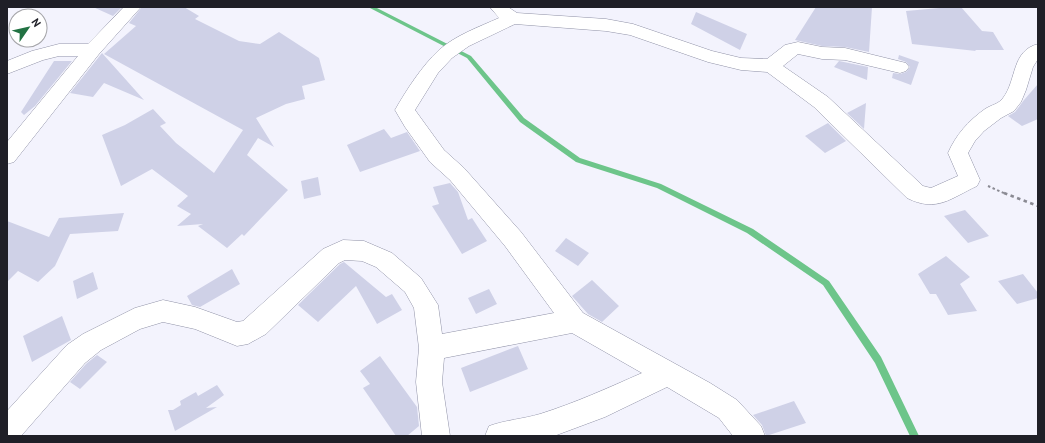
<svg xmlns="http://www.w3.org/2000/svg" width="1045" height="443" viewBox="0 0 1045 443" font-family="'PT Sans',sans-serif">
<rect width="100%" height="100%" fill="#f3f3fd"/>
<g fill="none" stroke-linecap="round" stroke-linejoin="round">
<path fill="#6dc58a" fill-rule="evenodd" d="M368 7H375L471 56 524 118 580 158 661 184 753 229 829 281 881 357 919 436H910L875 363 823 285 747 233 657 188 576 162 520 122 467 58Z"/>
</g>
<path fill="#cfd1e7" d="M93 7H122L113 16Z
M142 7H184L199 16 195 19 239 41 260 44 279 32 319 58 325 80 302 86 305 99 286 104 256 118 274 147 258 138 247 155 288 190 244 236 242 234 227 248 198 226 203 224 177 226 191 214 177 206 188 196 152 169 121 186 102 135 125 125 153 109 166 123 160 126 176 143 214 173 243 130 104 54 136 26 129 23Z
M816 7H872L869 52 845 47 822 46 795 40Z
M950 7H961L982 31 993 32 1004 50H975L976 51 912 44 906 11Z
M696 12 747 34 740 50 691 24Z
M102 53 144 100 104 83 93 97 70 93Z
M899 55 919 62 911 85 892 78 893 73 900 74 906 72 910 67 906 62 898 59Z
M54 61H72L35 106 24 115 21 112Z
M839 61 868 67 867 80 834 67Z
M1038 84V119L1022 126 1008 116 1015 112 1024 100Z
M866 103 864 129 847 113Z
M828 123 846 141 825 153 805 136Z
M384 129 391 138 407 132 420 151 360 172 347 145Z
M318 177 321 195 304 199 301 181Z
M450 183 458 192 468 220 472 218 487 241 462 254 432 206 439 204 433 187Z
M965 210 989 236 968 243 944 216Z
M124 213 118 231 70 234 55 266 38 282 18 271 7 282V221L49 237 59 218Z
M566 238 589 253 578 266 555 251Z
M946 256 970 277 960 284 977 311 948 315 936 294H930L918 274Z
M344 262 386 297 392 294 402 310 377 324 356 286 318 322 298 305 340 264Z
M232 269 240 284 200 307 192 305 187 296Z
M93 272 98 289 77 299 73 281Z
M1023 274 1038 293V298L1017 304 998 281Z
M592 280 619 306 602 322 588 314 572 296Z
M489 289 497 304 476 314 468 298Z
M62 316 71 340 32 362 23 336Z
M518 346 528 369 470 392 461 368Z
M97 355 107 362 80 389 70 382 86 364Z
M380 356 417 407 419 426 407 436H396L363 388 370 384 360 371Z
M217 385 224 395 206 408 217 407 175 431 168 410H173L181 405 180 401 196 392 198 396Z
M794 401 806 423 766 436 762 425 753 415Z"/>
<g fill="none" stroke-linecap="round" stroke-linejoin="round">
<g stroke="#9092a7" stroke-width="1">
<path id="street" d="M124 7H141L99 54 14 162 7 164V142L78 56H59L43 60 7 74V61L32 51 59 44H88Z
M490 7H508L517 13 606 19 633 24 712 51 741 58 767 59 785 45 798 42 822 47 845 48 906 63 909 67 906 71 900 73 845 60 822 59 798 54 783 66 828 97 923 186 931 188 958 176 948 153C956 135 968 121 985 109 991 105 999 104 1003 98 1017 80 1011 51 1038 44V59L1033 67 1026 90 1021 102 1014 111 1001 118 984 131 975 141 968 153 980 180 977 186C951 198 937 213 907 198L814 107 767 72 741 70 708 62 630 35 606 31 515 24 469 46 452 58 438 73 415 110 444 150 464 168 521 232 583 313 710 383 737 400 761 426 765 436H733L719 418 667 387 605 417 554 436H485L489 426C506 420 523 419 540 414 575 403 608 388 642 373L572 333 444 358 442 382 450 436H422L416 382 419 348 414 308 405 292 376 267 362 261 345 260 339 263 266 334 248 344 237 346 195 329 163 322 140 329 101 350 85 363 21 436H7V411L67 345 83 334 135 308 163 300 195 307 237 322 243 321 323 249 343 240 364 241 392 253 421 278 438 305 442 334 554 313 505 246 450 180 430 162 405 127 395 110C407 89 422 66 439 50 456 35 479 27 499 18Z"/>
</g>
<path stroke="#8a8a93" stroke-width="2" stroke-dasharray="2.5 2.5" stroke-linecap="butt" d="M988 186 1006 194"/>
<path stroke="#8a8a93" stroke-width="2.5" stroke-dasharray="3.5 3.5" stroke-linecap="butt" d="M1004 193 1038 206"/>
<use href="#street" fill="#fff" fill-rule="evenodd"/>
</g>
<rect width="1045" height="443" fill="none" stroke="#1f1f27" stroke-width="16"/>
<g transform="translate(28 28) rotate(56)"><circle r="19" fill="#ffffff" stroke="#a5a5a9"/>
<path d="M0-3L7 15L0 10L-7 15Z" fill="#227243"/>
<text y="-6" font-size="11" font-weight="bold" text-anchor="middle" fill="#1f1f27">N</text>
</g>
</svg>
